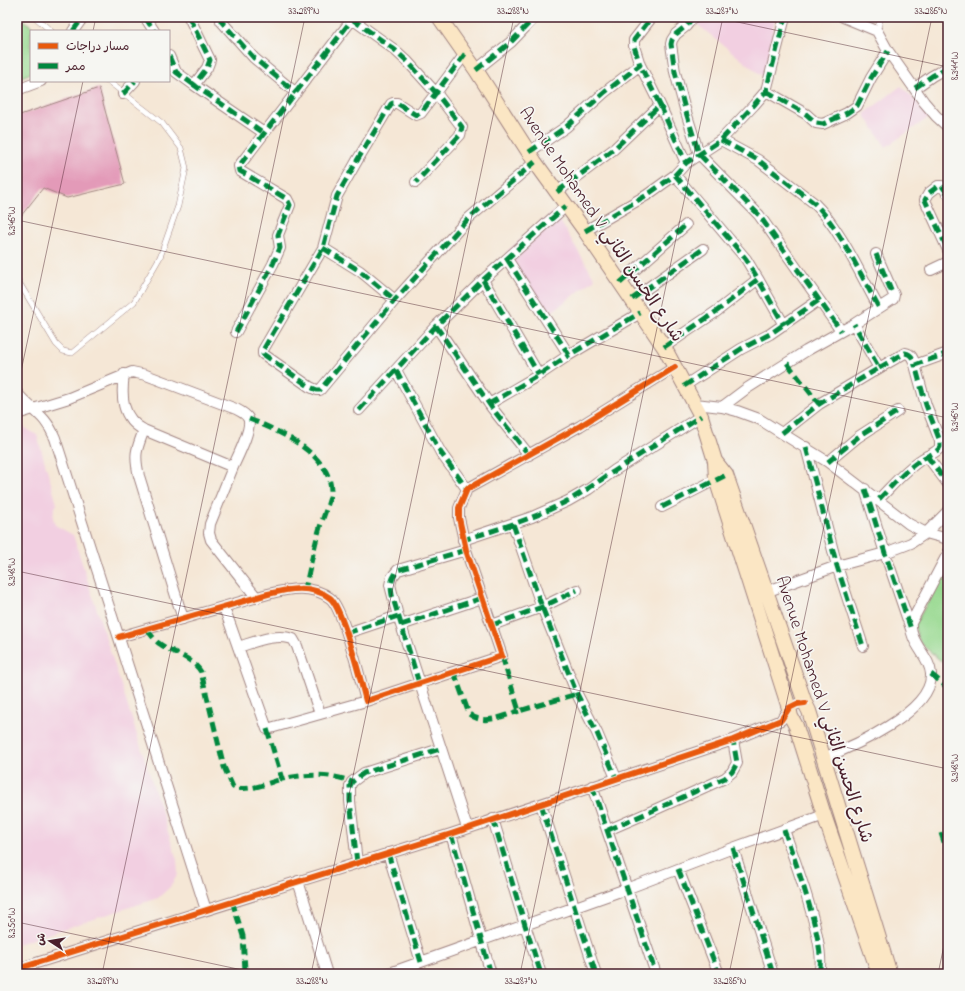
<svg xmlns="http://www.w3.org/2000/svg" width="965" height="991" viewBox="0 0 965 991" font-family="'Indie Flower','Playpen Sans Arabic',sans-serif">
<rect width="100%" height="100%" fill="#f6f6f2"/>
<filter id="ink" filterUnits="userSpaceOnUse"><feTurbulence type="fractalNoise" baseFrequency=".025" numOctaves="2"/><feDisplacementMap in="SourceGraphic" scale="8" xChannelSelector="R" yChannelSelector="G"/><feConvolveMatrix kernelMatrix="1 2 1 2 8 2 1 2 1" color-interpolation-filters="sRGB"/></filter>
<filter id="wash" filterUnits="userSpaceOnUse"><feTurbulence type="fractalNoise" baseFrequency=".012" numOctaves="4" result="noise"/><feDisplacementMap in="SourceGraphic" scale="16" xChannelSelector="R" yChannelSelector="G"/><feGaussianBlur stdDeviation="0.9" result="paint"/><feColorMatrix in="noise" values="0 0 0 0 0 0 0 0 0 0 0 0 0 0 0 0 0 1.4 0 .05"/><feComposite in="paint" operator="in"/></filter>
<g filter="url(#wash)">
<rect width="100%" height="100%" fill="#f5e7d6"/>
<path fill="#f2cfe1" d="M688 17H775L766 79Z
M901 86 931 116 886 147 864 114Z
M554 211 595 279 545 317 505 253Z
M17 423 37 435 57 504 54 509 53 518 55 525 73 535 177 860 178 874 170 887 158 898 17 944Z"/>
<path fill="#98d990" stroke="#717c5e" d="M17 17H21L36 31H31V73L17 79Z
M948 567V667L920 643 914 626Z"/>
<g id="blocks">
<path fill="#e39ab8" d="M99 88 125 184 67 198 43 188 17 221V116Z"/>
</g>
</g>
<g filter="url(#ink)">
<use href="#blocks" fill-opacity="0" stroke="#a08380" stroke-width="1"/>
<g fill="none" stroke-linecap="round" stroke-linejoin="round">
<g stroke="#a08380" stroke-width="6">
<path id="service" d="M35 17 51 31
M877 31 881 17
M17 279 56 344 63 351 72 353 134 302 160 257 178 206 186 168 181 148 162 123 108 81"/>
</g>
<g stroke="#a08380" stroke-width="12">
<path id="minor" d="M145 17 154 31
M189 17 210 60 207 68 194 85 264 133
M221 17V21L254 58 296 93
M693 17 686 26 676 34 672 40 671 44 675 72 685 109 699 154 759 215 841 331
M843 17 877 31 888 51 924 102 936 116 948 127
M352 19 395 50 408 62 437 94 462 127 460 135 416 182
M73 31 83 17
M465 54 421 113 416 115 397 103H393L391 104 358 159 337 196 323 248 263 350V354L310 387 317 390H320L395 300 469 218 535 162
M169 56 176 72 194 85
M476 70 511 42 535 17
M915 88 932 76 948 67
M17 90 41 81
M766 91 806 114 816 123 823 124 847 113 857 106 871 78 888 51
M123 94 135 81
M660 105 686 163
M721 140 758 160 814 203C840 228 861 276 879 308
M529 152 566 127 605 92 640 65 634 46V40L652 17
M675 175 746 259 758 279
M557 192 614 149 660 105 640 65
M948 194 942 186H938L929 193 925 200 948 250
M585 231 647 195 675 175 686 163 721 140 754 105 766 91 785 17
M323 248 360 271 395 300
M507 259 569 355 640 313
M931 270 948 262
M483 280 539 375
M620 283 686 225
M632 299 703 249
M436 326 492 408 529 455
M236 332 273 264 280 248 278 235 290 205 287 199 240 171 239 166 354 17
M664 347 717 311 758 279 784 325
M879 368 905 353C912 354 913 359 915 365L948 353
M396 370 441 453 467 489
M124 374C121 396 121 418 144 430
M684 386 741 349 770 334 819 300
M17 393C32 411 45 414 55 438L206 910
M489 404 539 375 569 355
M695 404 722 407 737 411 759 419 828 462 909 524 926 533 948 539
M722 407 746 389 806 351 854 324 893 299 894 295 876 254
M359 410 436 326 483 280 566 206
M17 414 69 398 132 372 146 375 236 409C240 411 246 414 248 418 253 427 237 458 233 467L144 430C136 450 134 455 139 476L183 619
M782 433 819 404 879 368 854 324
M806 447 837 566 863 646
M927 456 948 484
M828 462 858 437 898 411
M233 467 210 524 209 533 211 540 257 598
M865 489 885 553 911 629
M879 499C892 486 906 469 922 459 928 455 937 453 940 447V441L926 405 915 365
M662 507 721 477
M513 524 542 607 577 694 597 733 616 778
M463 540 532 517 568 501 589 489 615 470 701 416
M466 550 398 570 392 577 390 585 398 616 467 828
M760 594 837 566 885 553 911 543 926 533 948 511
M224 607 267 729 366 701
M401 625 482 598
M492 625 542 607 577 590
M347 633 398 616
M119 637 268 594C288 589 311 584 330 598 343 608 361 682 366 701L502 656 466 550 459 518V508L467 489 580 426 675 367
M238 647C255 642 275 633 293 639L297 646 320 714
M823 758C852 747 933 712 931 674 930 656 909 643 911 623L948 553
M592 786 656 974
M541 804 596 974
M493 819 525 925 541 974
M608 830 652 811 725 778 732 772 737 763 733 740
M784 830C793 855 830 954 818 974
M451 834 491 974
M733 848 773 974
M388 853 421 962
M357 863 350 801V786L352 782 364 773 440 749
M678 869 719 974
M298 881 327 974
M17 969 451 834 733 740 781 720 789 708 797 704 805 703
M387 974 626 889 733 848 824 815"/>
</g>
<g stroke="#a08380" stroke-width="16">
<path id="secondary" d="M439 17 476 70 535 162 585 231 664 347 701 416 715 461 716 479 789 708 791 717 796 726 824 815 879 974
M715 461 726 475 805 703 809 711 890 974"/>
</g>
<use href="#service" stroke="#fff" stroke-width="5"/>
<use href="#minor" stroke="#fff" stroke-width="10"/>
<use href="#secondary" stroke="#fbe6c4" stroke-width="14"/>
<path stroke="#00873e" stroke-width="5" stroke-dasharray="10 5" stroke-linecap="butt" d="M145 17 154 31
M189 17 210 60 207 68 194 85 264 133
M221 17V21L254 58 296 93
M693 17 686 26 676 34 672 40 671 44 675 72 685 109 699 154 759 215 841 331
M352 19 395 50 408 62 437 94 462 127 460 135 416 182
M73 31 83 17
M465 54 421 113 416 115 397 103H393L391 104 358 159 337 196 323 248 263 350V354L310 387 317 390H320L395 300 469 218 535 162
M169 56 176 72 194 85
M476 70 511 42 535 17
M915 88 932 76 948 67
M766 91 806 114 816 123 823 124 847 113 857 106 871 78 888 51
M123 94 135 81
M660 105 686 163
M721 140 758 160 814 203C840 228 861 276 879 308
M529 152 566 127 605 92 640 65 634 46V40L652 17
M675 175 746 259 758 279
M557 192 614 149 660 105 640 65
M948 194 942 186H938L929 193 925 200 948 250
M585 231 647 195 675 175 686 163 721 140 754 105 766 91 785 17
M323 248 360 271 395 300
M876 254 892 293
M507 259 569 355 640 313
M483 280 539 375
M620 283 686 225
M632 299 703 249
M436 326 492 408 529 455
M236 332 273 264 280 248 278 235 290 205 287 199 240 171 239 166 354 17
M664 347 717 311 758 279 784 325
M787 363 819 404
M879 368 905 353C912 354 913 359 915 365L948 353
M396 370 441 453 467 489
M684 386 741 349 770 334 819 300
M489 404 539 375 569 355
M359 410 436 326 483 280 566 206
M249 419C277 430 332 454 331 492 330 500 323 518 320 527 314 547 310 568 305 589
M782 433 819 404 879 368 854 324
M806 447 837 566 863 646
M927 456 948 484
M828 462 858 437 898 411
M865 489 885 553 911 629
M879 499C892 486 906 469 922 459 928 455 937 453 940 447V441L926 405 915 365
M662 507 726 475
M513 524 542 607 577 694 597 733 616 778
M463 538V540C499 529 536 518 569 500 586 491 600 480 616 470 644 452 672 434 701 416
M401 625 482 598
M492 625 542 607 577 590
M147 630C151 634 155 641 160 644 174 654 192 657 201 672L224 767 233 787C249 792 267 783 282 779
M347 633 398 616
M502 656 519 711 577 694
M454 672 469 714C484 726 502 716 519 711
M931 674 948 688
M419 683 392 595C390 584 391 579 398 570L466 550
M267 729 282 779C305 774 331 773 352 782
M592 786 656 974
M541 804 596 974
M493 819 525 925 541 974
M608 830 652 811 725 778 732 772 737 763 733 740
M784 830C793 855 830 954 818 974
M941 833 948 854
M451 834 491 974
M733 848 773 974
M388 853 421 962
M357 863 350 801V786L352 782 364 773 440 749
M678 869 719 974
M232 901 243 936 245 970 244 974"/>
<g stroke="#f6f6f2" stroke-width="8">
<path id="cycleway" d="M119 637 268 594C288 589 311 584 330 598 343 608 361 682 366 701L502 656 466 550 459 518V508L467 489 580 426 675 367
M17 969 451 834 733 740 781 720 789 708 797 704 805 703"/>
</g>
<use href="#cycleway" stroke="#e8590c" stroke-width="6"/>
</g>
</g>
<path fill="none" stroke="#4a1f2b" stroke-width="1" stroke-opacity="0.45" d="M714 17 948 67M93 31 96 17M17 220 948 418M17 390 83 81M17 571 948 769M17 922 261 974M102 974 305 17M311 974 514 17M520 974 723 17M729 974 932 17M938 974 948 926"/>
<g text-anchor="middle" stroke-width="3.5" stroke-linejoin="round" paint-order="stroke">
<g font-size="18" fill="#4a1f2b" stroke="#f6f6f2">
<text transform="translate(602 224) rotate(56)" y="6">Avenue Mohamed V شارع الحسن الثاني</text>
<text transform="translate(825 709) rotate(72)" y="6">Avenue Mohamed V شارع الحسن الثاني</text>
</g>
</g>
<rect width="965" height="991" fill="none" stroke="#f6f6f2" stroke-width="44"/>
<rect x="30" y="30" width="140" height="52" fill="#f6f6f2" stroke="#b1a0a2"/>
<rect x="38" y="43" width="20" height="6" fill="#e8590c" stroke="#b1a0a2"/>
<text x="66" y="50" font-size="12" fill="#4a1f2b">مسار دراجات</text>
<rect x="38" y="63" width="20" height="6" fill="#00873e" stroke="#b1a0a2"/>
<text x="66" y="70" font-size="12" fill="#4a1f2b">ممر</text>
<g transform="translate(50 941) rotate(282)" stroke="#f6f6f2" stroke-width="3" paint-order="stroke">
<path d="M0-3L7 15L0 10L-7 15Z" fill="#4a1f2b"/>
<text y="-6" font-size="11" font-weight="bold" text-anchor="middle" fill="#4a1f2b">ش</text>
</g>
<rect x="22" y="22" width="921" height="947" fill="none" stroke="#4a1f2b" stroke-width="1.5"/>
<g font-size="10" text-anchor="middle" fill="#4a1f2b">
<text x="304" y="14">33.289°N</text>
<text x="513" y="14">33.288°N</text>
<text x="722" y="14">33.287°N</text>
<text x="931" y="14">33.286°N</text>
<text transform="translate(954 66) rotate(-90)" y="4">8.344°W</text>
<text transform="translate(11 221) rotate(-90)" y="4">8.346°W</text>
<text transform="translate(954 417) rotate(-90)" y="4">8.346°W</text>
<text transform="translate(11 572) rotate(-90)" y="4">8.348°W</text>
<text transform="translate(954 768) rotate(-90)" y="4">8.348°W</text>
<text transform="translate(11 923) rotate(-90)" y="4">8.350°W</text>
<text x="103" y="984">33.289°N</text>
<text x="312" y="984">33.288°N</text>
<text x="521" y="984">33.287°N</text>
<text x="730" y="984">33.286°N</text>
</g>
</svg>
